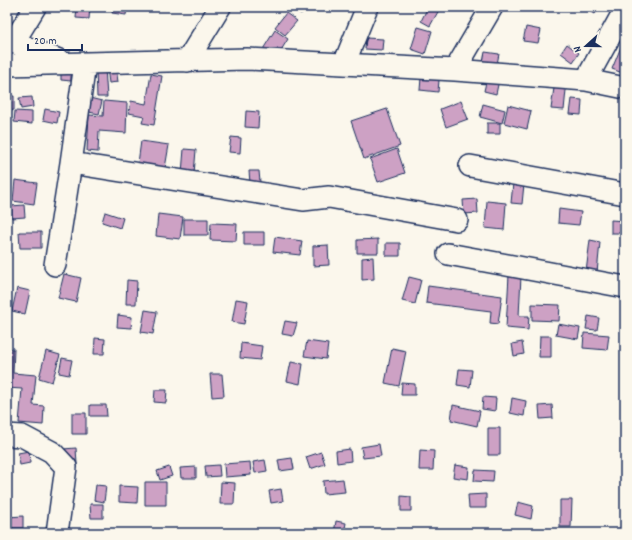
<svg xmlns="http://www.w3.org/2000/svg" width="632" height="540" viewBox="0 0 632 540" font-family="Dekko,sans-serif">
<rect width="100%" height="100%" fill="#fbf7ec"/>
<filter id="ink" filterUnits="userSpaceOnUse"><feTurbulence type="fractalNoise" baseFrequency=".025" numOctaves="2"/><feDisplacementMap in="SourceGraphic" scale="8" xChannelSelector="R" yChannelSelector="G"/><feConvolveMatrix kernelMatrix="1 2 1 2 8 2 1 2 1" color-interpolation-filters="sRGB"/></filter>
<g filter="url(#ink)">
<path fill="#cda1c4" stroke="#1b2f5e" d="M77 7H90L89 19 76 18Z
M113 7H127L126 15 112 13Z
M291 7H305L301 14Z
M428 7H433L439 10 430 26 421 21Z
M584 7H599L595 14Z
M286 13 297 21 285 35 275 27Z
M418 27 432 31 425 54 411 49Z
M526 27 541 30 538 43 523 41Z
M275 30 288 39 273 63 260 54Z
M625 37V74L612 69Z
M366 38 383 39 382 50 365 49Z
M567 44 579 53 573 62 561 53Z
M485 52 499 54 497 64 483 62Z
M116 67 118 82 109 83 107 68Z
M96 68H105L107 97H97Z
M61 69H71V81L61 80Z
M151 74 162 76 154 125 142 123 144 116 129 113 131 101 146 104Z
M421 78 439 80 438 92 420 90Z
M487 78 499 80 496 94 484 91Z
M554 88 566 90 564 110 551 109Z
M77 95 102 101 99 114 74 109Z
M7 96H14V110L7 111Z
M32 97 33 107 21 109 19 98Z
M572 99 582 100 581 115 570 114Z
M104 101 127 103 126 133 99 131 98 152 87 151 89 115 103 116Z
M461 101 468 119 446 127 440 109Z
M483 104 505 110 502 123 480 117Z
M508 105 531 111 527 129 504 123Z
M45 109 59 112 57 123 43 120Z
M387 109 400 146 364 159 351 121Z
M15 111 32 112V124L14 122Z
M246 111 259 112 258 128 245 127Z
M7 113H10L11 129 7 130Z
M487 123H500V134H487Z
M231 137 241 138 240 153 229 152Z
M141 141 169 145 165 168 138 163Z
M184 149 196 150 194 174 182 173Z
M397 149 405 173 378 182 370 159Z
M249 171H259L260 182 250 183Z
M15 180 37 183 34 204 13 201Z
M513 183 524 184 522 204 511 203Z
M477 199 478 213 464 214 463 200Z
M487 201 506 203 504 230 485 228Z
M24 205 25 217 12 218 11 206Z
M559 209 581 212 579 225 558 223Z
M105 212 123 218 120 228 102 222Z
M158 214 183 217 180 239 156 236Z
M184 219H208V235H184Z
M611 220 625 221V233H611Z
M211 223 237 224 236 241 210 240Z
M19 232H41V248H20Z
M244 232H264V245H244Z
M275 237 302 241 300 255 273 252Z
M378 239V253H357V240Z
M590 240 600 242 597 273 586 272Z
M386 243H400V256H386Z
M328 245 329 265 313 266V246Z
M373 257 374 279 362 280V258Z
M64 274 81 278 76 302 58 298Z
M509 275 521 276 519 316H529L528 330 506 328Z
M409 277 421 280 415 304 402 301Z
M127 280 137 281 136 304H126Z
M428 286 502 296 498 324 490 323 491 311 426 303Z
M17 288 30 291 25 314 12 311Z
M236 299 248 301 244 324 232 322Z
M532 304 560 305 559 321 532 320Z
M145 310 157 312 153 334 141 332Z
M118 315 132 317 131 328 117 327Z
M588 316 599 318 597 330 586 329Z
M285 321 297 323 293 336 282 334Z
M558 324 580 328 578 339 556 335Z
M584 333 609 335 607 350 583 348Z
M540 336H551V357H539Z
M95 338 105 339 104 354H94Z
M307 341 328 344 326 359 304 356Z
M522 342 524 354 514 356 512 344Z
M241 343 262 346 260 360 240 358Z
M392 348 406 351 399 386 385 383Z
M7 349H14L13 373 36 375 33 405 44 406 43 425 19 423 22 389 7 388Z
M46 351 60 355 52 382 39 378Z
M62 358 72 360 69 375 59 373Z
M291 362 303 364 300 384 287 381Z
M459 369 472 370 470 387 457 385Z
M210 374H222L224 396 212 397Z
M402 383 415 384V395H401Z
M155 390H167L166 403 154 402Z
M483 397 496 398 495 411 482 409Z
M512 398 526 401 524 416 510 413Z
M90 405H106L107 416H90Z
M453 405 480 411 477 426 451 420Z
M552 405 553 418 540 419 539 406Z
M72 413H86V434H72Z
M488 428H500V455H488Z
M379 444 381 456 363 458 361 447Z
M76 448 77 464 64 465 63 449Z
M350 449 351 461 337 463 336 451Z
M420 450 434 451 433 470H419Z
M29 451 30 463 20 465 18 453Z
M321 452 325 464 310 469 306 457Z
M292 458 294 469 280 471 278 460Z
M265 460 267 471 255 473 253 462Z
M250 462 251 475 225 477 224 464Z
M219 465 220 476 206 477 205 466Z
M455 465 469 467 468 479 453 477Z
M169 467 172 476 160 480 157 471Z
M196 467V478H181L180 468Z
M475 470 494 471 493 482 474 481Z
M343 479 345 492 324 494 323 481Z
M145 482H166V505H145Z
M221 482 235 483 234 504H220Z
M96 485 106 486 104 502 94 500Z
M119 486 138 487 137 503 119 502Z
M281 489 283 501 271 503 269 491Z
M486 494V508H469L468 495Z
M401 496 411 497V511H401Z
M560 500H572L571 527H560Z
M518 502 533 506 531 519 515 515Z
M90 504H103V518H91Z
M23 516V528H7V517Z
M336 521 346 523 344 533H334Z
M145 531 161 532V533H145Z"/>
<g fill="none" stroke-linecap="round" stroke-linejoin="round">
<g stroke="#1b2f5e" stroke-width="24">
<path id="street" d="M7 40 59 60
M13 43 35 7
M187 61 220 7
M344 64 367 7
M7 65 247 59 455 70 586 80 625 88
M455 70 492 7
M586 80 625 9
M71 163 303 200 329 197 457 220
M470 166 625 194
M448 254 625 287
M55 265 71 163 85 64
M7 435 22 436 52 452 66 467 57 533"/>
</g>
<use href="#street" stroke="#fbf7ec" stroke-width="21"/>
</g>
</g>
<rect width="632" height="540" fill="none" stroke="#fbf7ec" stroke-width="24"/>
<rect x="12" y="12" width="608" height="516" fill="none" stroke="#1b2f5e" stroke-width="1.5" filter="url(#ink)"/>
<g transform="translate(586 46) rotate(249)" stroke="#fbf7ec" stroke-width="3" paint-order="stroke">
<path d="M0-3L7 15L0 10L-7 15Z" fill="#1b2f5e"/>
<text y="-6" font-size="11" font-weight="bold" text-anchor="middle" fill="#1b2f5e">N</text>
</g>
<path d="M28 44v6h54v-6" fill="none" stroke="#1b2f5e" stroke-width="2"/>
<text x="34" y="44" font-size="12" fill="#1b2f5e" stroke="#fbf7ec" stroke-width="3" paint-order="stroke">20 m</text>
</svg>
